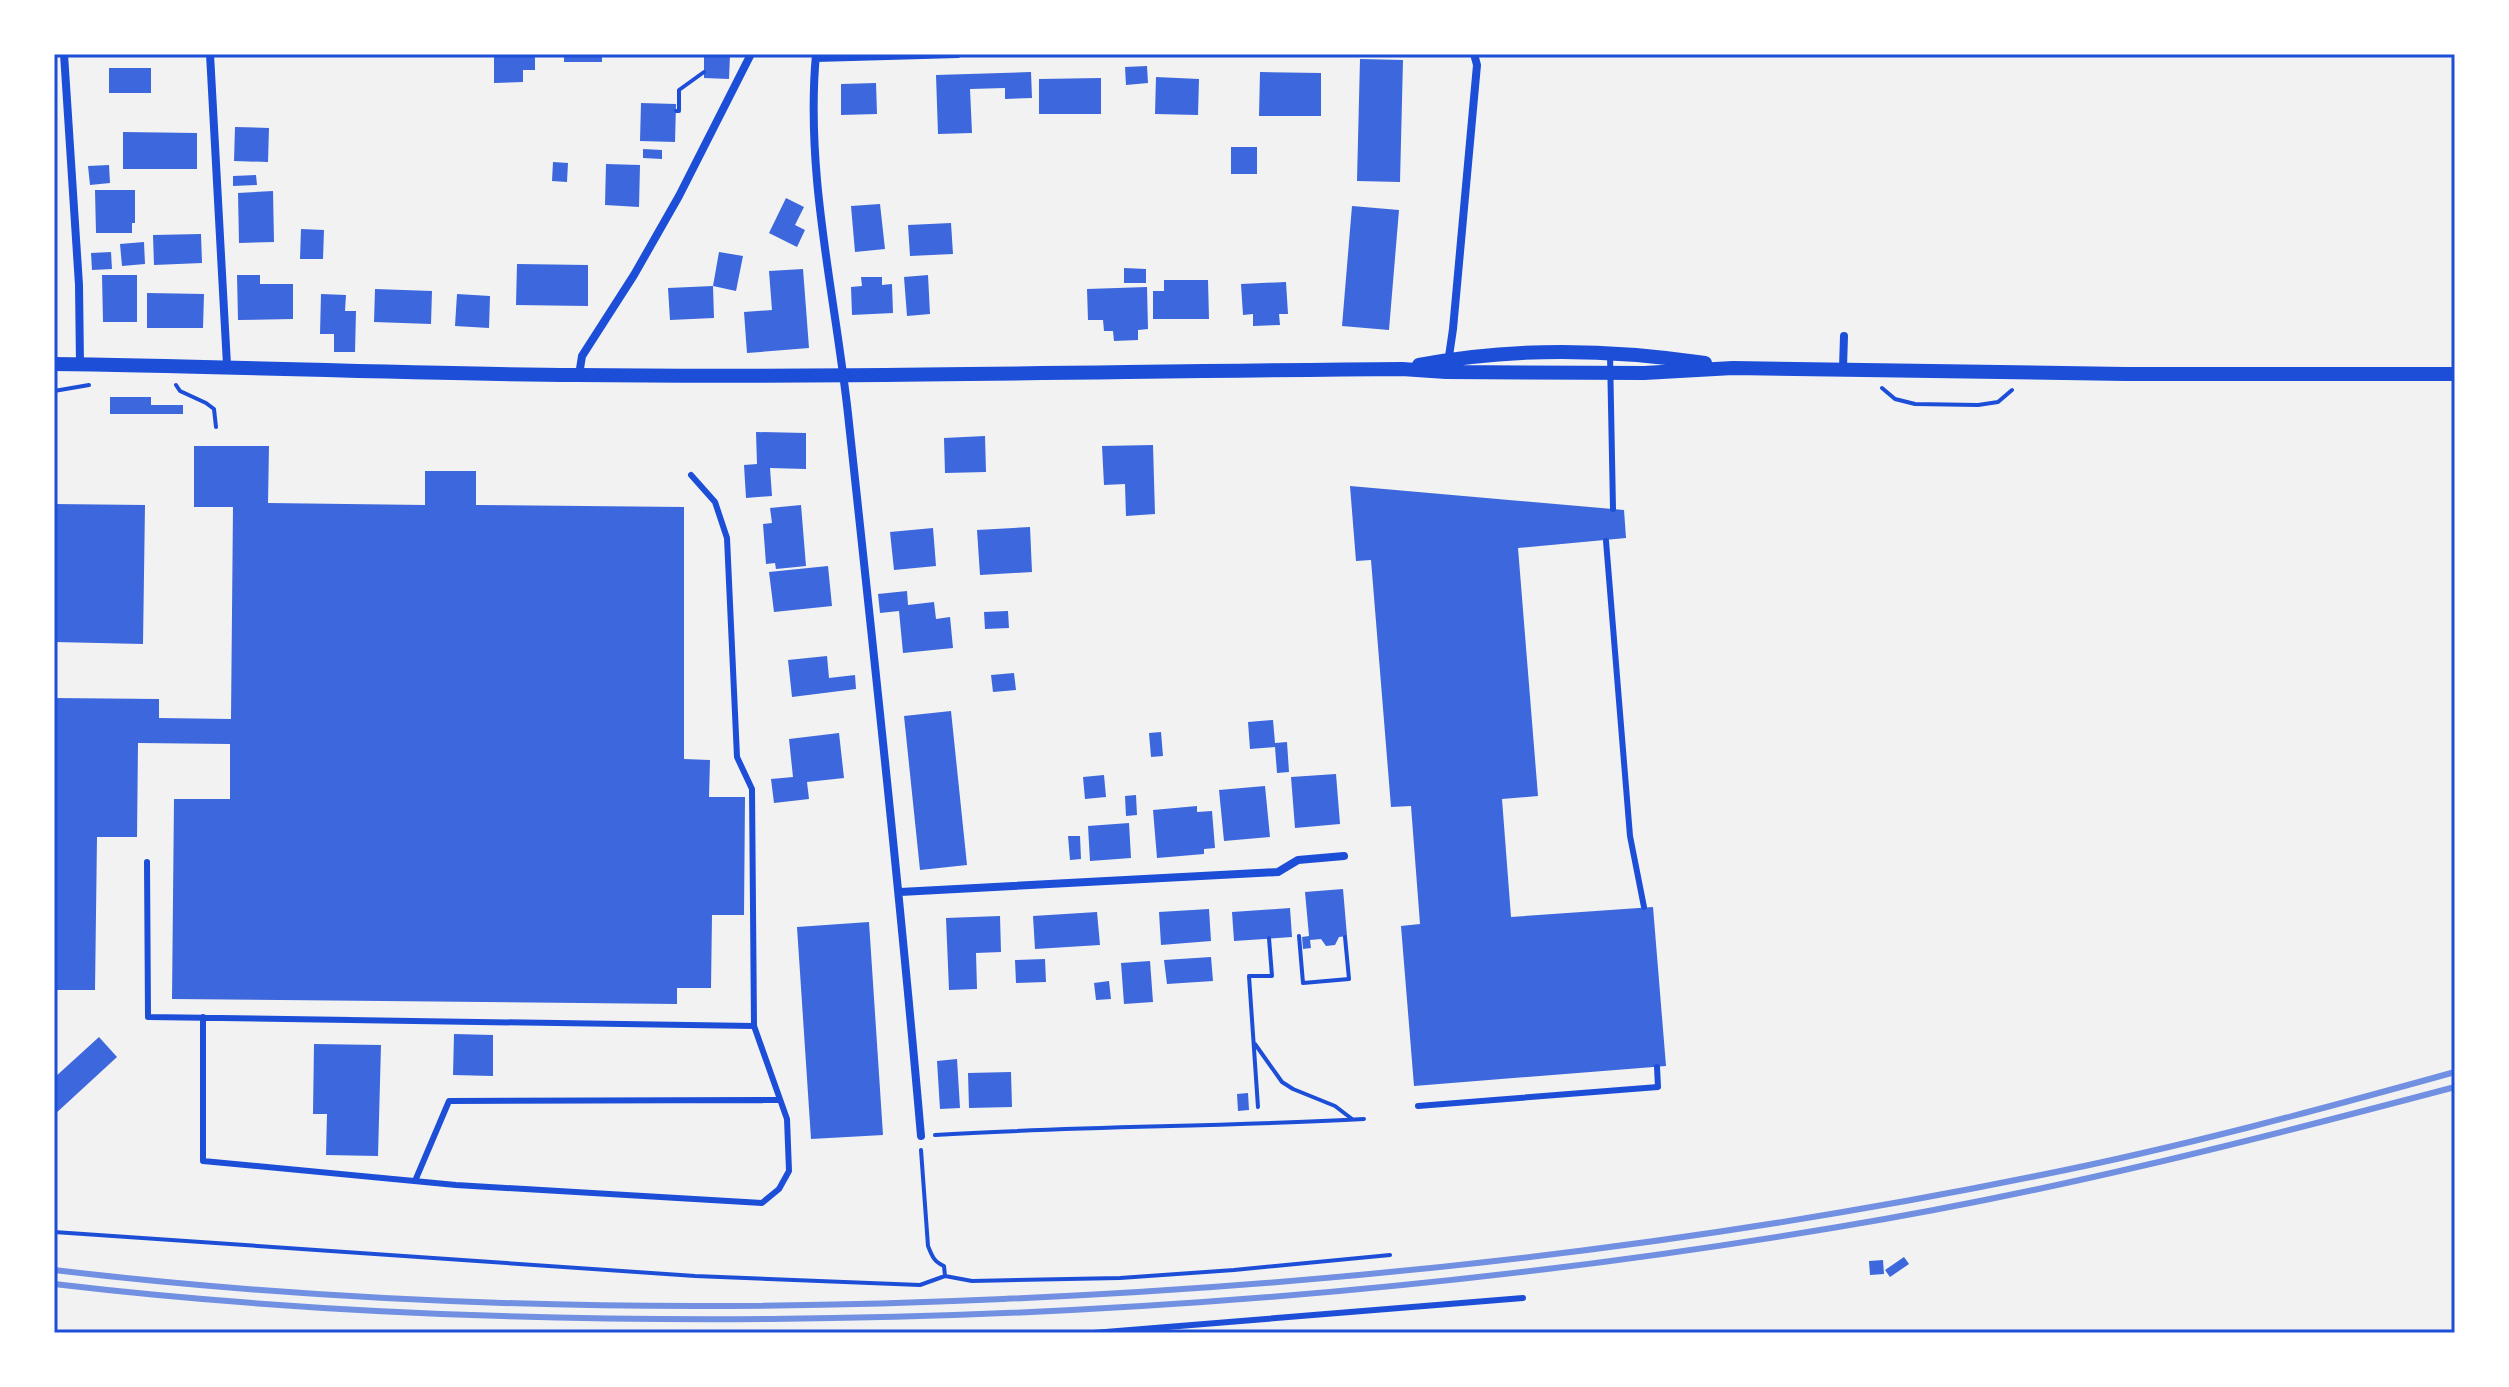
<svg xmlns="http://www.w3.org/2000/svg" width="2509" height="1387" viewBox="0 0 2509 1387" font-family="Cabin,sans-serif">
<rect width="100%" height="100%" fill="#f2f2f2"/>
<path fill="#3d67dc" d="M494 54H535V70H523V82L494 83Z
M564 54H602V62H564Z
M704 55H730L729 79 704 78Z
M1360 59 1403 60 1400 182 1357 181Z
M1147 66 1148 83 1126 85 1125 67Z
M109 68H151V93H109Z
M1031 72 1032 98 1005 99V88L970 89 972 133 938 134 936 75Z
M1260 72 1321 73V116H1259Z
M1156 77 1199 79 1198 115 1155 114Z
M1101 78V114H1039V79Z
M876 83 877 114 841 115V84Z
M641 103 676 104 675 142 640 141Z
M235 127 269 128 268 162 234 161Z
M123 132 197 133V169H123Z
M1231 147H1257V174H1231Z
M643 149 662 150V159L643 158Z
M553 162 568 163 567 182 552 181Z
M606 164 640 165 639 207 605 205Z
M109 165 110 183 90 185 88 166Z
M256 175 257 185 233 186V176Z
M95 190H135V223H132V233H96Z
M273 191 274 242 239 243 238 193Z
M786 198 804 207 795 225 805 230 797 247 769 233Z
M880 204 885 249 855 252 851 206Z
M1352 206 1399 210 1389 330 1342 326Z
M951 223 953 254 910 256 908 225Z
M301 229 324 230 323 259H300Z
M201 234 202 263 154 265 153 235Z
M144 242 145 264 122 266 120 244Z
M111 252 112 269 92 270 91 253Z
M719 252 743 256 736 291 713 286Z
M517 264 588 265V306L516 305Z
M1124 268 1146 269V283H1124Z
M803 269 809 348 747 353 744 312 772 310 769 271Z
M102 275H137V322H103Z
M237 275H260V284H293V319L238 320Z
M928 275 930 314 907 316 904 277Z
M861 277H882V285L892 284 893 313 852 315 851 287 862 286Z
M1164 280H1208L1209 319H1153V291H1164Z
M1286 282 1288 314H1279L1280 325 1253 326V314L1243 315 1241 284Z
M713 286 714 318 670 320 668 288Z
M1147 287 1148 329 1138 330V340L1114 341 1113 331H1104L1103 320H1088L1087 289Z
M375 289 432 291 431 324 374 322Z
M147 293 204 294 203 328H147Z
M321 294 346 295 345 311H356L355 352H334V334H320Z
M457 294 490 296 489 328 455 326Z
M110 397H151V405H183V414H110Z
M756 432 806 433V469L770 468 772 496 746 498 744 465 757 464Z
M985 436 986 472 945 473 944 438Z
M1153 445 1155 514 1126 516 1125 484 1104 485 1102 446Z
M194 446H269L268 503 425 505V471H476V505L684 507V759L710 760 709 797H745L744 915H712L711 988H677V1004L172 999 174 799H230V744L138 743 137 837H97L95 990H54V698L159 699V718L231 719 233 507H194Z
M1350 486 1624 510 1626 538 1518 548 1538 796 1502 799 1511 917 1653 907 1666 1066 1414 1086 1401 926 1420 924 1411 806 1391 807 1371 560 1356 561Z
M54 504 145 505 143 644 54 642Z
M801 505 806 566 776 569 775 563 766 564 763 524 772 523 770 508Z
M1030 527 1032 572 980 575 977 530Z
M933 528 936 566 894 570 890 532Z
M828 566 832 606 774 612 769 572Z
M907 591 908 605 934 602 936 619 950 617 953 648 903 653 899 611 880 613 878 594Z
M1008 611 1009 628 985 629 984 612Z
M827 656 829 678 855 675 856 689 792 697 788 660Z
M1014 673 1016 690 993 692 991 675Z
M951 711 967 865 920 870 904 716Z
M1273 720 1275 743 1287 742 1289 772 1277 773 1275 747 1250 749 1248 722Z
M1161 732 1163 756 1151 757 1149 733Z
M839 733 844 778 807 782 809 799 774 803 771 779 793 777 789 739Z
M1336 774 1340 824 1295 828 1291 777Z
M1104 775 1106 797 1085 799 1083 777Z
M1265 786 1270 837 1224 841 1219 790Z
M1136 795 1137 815 1126 816 1125 796Z
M1197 806V812L1212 811 1215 848 1204 849V854L1157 858 1153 810Z
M1129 823 1131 858 1090 861 1088 826Z
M1068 836H1080L1081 859 1070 860Z
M1343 889 1347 936 1339 937 1335 945 1326 946 1321 939 1310 940 1311 948 1303 949 1302 937 1309 936 1305 892Z
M1290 908 1292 937 1234 941 1232 912Z
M1209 909 1211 941 1161 945 1159 912Z
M1097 912 1100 945 1035 949 1033 916Z
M1000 916 1001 952 976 953 977 989 949 990 946 918Z
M869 922 883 1135 811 1139 797 927Z
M1211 957 1213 981 1167 984 1164 960Z
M1045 959 1046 982 1016 983 1015 960Z
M1150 961 1153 1002 1124 1004 1121 963Z
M1109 981 1111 999 1096 1000 1094 983Z
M454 1034 493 1035V1076L453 1075Z
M99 1037 117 1057 54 1115V1078Z
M314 1044 381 1045 378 1156 326 1155 327 1114H313Z
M957 1059 960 1108 940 1109 937 1061Z
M1011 1072 1012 1107 969 1108 968 1073Z
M1248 1093 1249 1110 1238 1111 1237 1094Z
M1904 1257 1909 1264 1890 1277 1885 1270Z
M1883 1260 1884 1274 1870 1275 1869 1261Z"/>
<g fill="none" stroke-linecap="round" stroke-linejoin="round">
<path stroke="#1d4ed8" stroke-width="4" d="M676 111H679V90L704 72
M176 385 180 391 206 403 214 409 216 427
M1882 388 1895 399 1915 404 1978 405 1998 402 2012 390
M54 391 89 385
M1299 936 1303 983 1349 979 1345 937
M1255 1044 1282 1082 1293 1089 1335 1106 1352 1119
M1258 1107 1249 976H1272L1269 938
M935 1135C1078 1126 1221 1127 1364 1119
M921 1150 928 1246C932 1256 934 1262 944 1266L945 1276
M54 1232 695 1276 920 1285 945 1276 972 1281 1120 1278 1234 1270 1390 1255"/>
<path stroke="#1d4ed8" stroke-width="6" d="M1610 354 1613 509
M1606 541 1630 836 1644 907
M147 862 148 1017 754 1026
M203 1017V1161L456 1185 762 1203 779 1189 789 1171 787 1119 754 1026 752 789 737 757 727 538 715 502 691 475
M1418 1106 1658 1087 1657 1067
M415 1181 449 1101 780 1100
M1093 1333 1523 1298"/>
<path stroke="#1d4ed8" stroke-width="8" d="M64 54 79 285 80 364
M210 54 227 365
M816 54C805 175 835 294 848 414 874 655 900 895 921 1136
M816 58 958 54
M1448 363 1453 329 1477 65 1474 54
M1843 368 1844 336
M579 375 582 356 634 275 679 196 751 54
M900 892 1278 872 1298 860 1344 856"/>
<path stroke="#1d4ed8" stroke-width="14" d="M54 364C228 366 402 374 576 375 851 378 1127 371 1402 369L1446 372 1644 373 1733 368 2126 374H2455
M1419 365C1513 347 1611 349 1705 363"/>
<path stroke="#7290e2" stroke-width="6" d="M54 1270C366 1307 689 1313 1003 1299 1352 1284 1699 1245 2041 1175 2181 1147 2318 1110 2455 1072
M54 1284C292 1312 532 1321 771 1319 1129 1316 1485 1286 1838 1227 2046 1193 2251 1141 2455 1087"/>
</g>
<rect width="2509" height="1387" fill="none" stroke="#ffffff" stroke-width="112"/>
<rect x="56" y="56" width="2397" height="1275" fill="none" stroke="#1d4ed8" stroke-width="3"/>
</svg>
